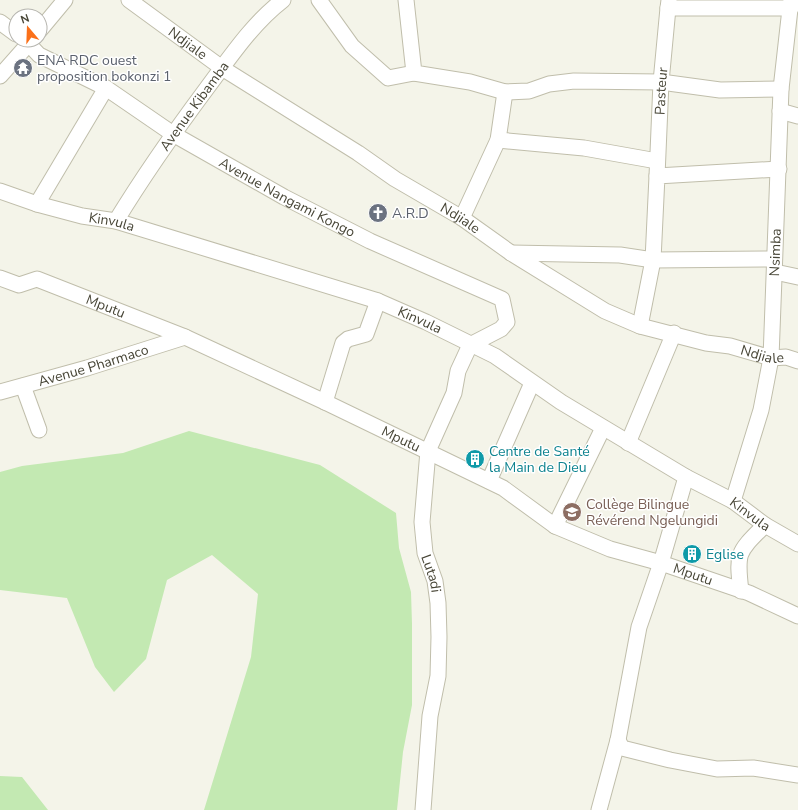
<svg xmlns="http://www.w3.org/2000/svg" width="798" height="810" viewBox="0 0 798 810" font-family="'Nunito Sans',sans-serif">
<rect width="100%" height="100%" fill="#f4f4e9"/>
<path fill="#c3e9b2" d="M189 431 320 465 396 513 399 548 411 592 412 624V705L403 752 397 810H204L251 657 258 594 212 555 167 580 146 659 114 692 95 667 67 598 0 590V472L22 466 123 453Z
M0 776 22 777 48 810H0Z"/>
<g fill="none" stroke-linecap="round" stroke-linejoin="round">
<g stroke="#c0beab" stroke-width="17">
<g id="minor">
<path id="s1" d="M129 0 222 68 358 153 395 179 462 218 511 253 605 311 640 326 706 343 730 346 771 358 786 357 798 361"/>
<path d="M319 0 352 46 388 78 414 73"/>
<path d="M406 0 414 73 470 82 505 92 529 91 549 84 574 81 661 82 720 90 781 89"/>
<path d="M669 0 668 8H791"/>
<path d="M0 22 16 34"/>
<path d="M40 30 65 0"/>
<path id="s2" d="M25 40 39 55 106 88 173 134 284 197 370 241 502 299 507 322 501 329 470 345 458 371 454 393 428 451 422 522 425 553 435 581 438 603 439 637 438 676 430 716 423 810"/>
<path d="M0 76 32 40"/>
<path d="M780 111 798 116"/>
<path d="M498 140 584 148 657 161"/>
<path id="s3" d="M657 176 661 82 668 8"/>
<path id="s4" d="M0 191 37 204 82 216 116 221 378 301 426 322 495 356 561 402 686 477 733 501 765 525 798 544"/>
<path d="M37 204 106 88"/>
<path d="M462 218 498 140 505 92"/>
<path id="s5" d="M116 221C144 175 175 131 207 88 231 56 252 24 283 0"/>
<path d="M511 253 620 255 653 260 773 259"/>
<path d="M775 272 798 277"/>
<path id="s6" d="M0 278 19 285 37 279 185 337 325 402 503 488 555 526 610 549 661 563 749 593 798 616"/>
<path d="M640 326 653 260 657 176 779 169"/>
<path d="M23 386 39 430"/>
<path id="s7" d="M0 392 87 368 185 337"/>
<path d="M325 402 343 343 348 339 366 334 378 301"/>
<path d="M628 443 674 333"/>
<path d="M489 481 532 383"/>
<path id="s8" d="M733 501 761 410 771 358 781 89 791 0"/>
<path d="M555 526 603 428"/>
<path d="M741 591C736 552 738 552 765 525"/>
<path d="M618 740 622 748 670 760 717 769 753 768 798 775"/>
<path d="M599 810 618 740 639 627 661 563 686 477"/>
</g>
</g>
<use href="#minor" stroke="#fff" stroke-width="15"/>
</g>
<defs>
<g id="temple-disc" transform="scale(1)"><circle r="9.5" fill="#6b7280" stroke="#fff"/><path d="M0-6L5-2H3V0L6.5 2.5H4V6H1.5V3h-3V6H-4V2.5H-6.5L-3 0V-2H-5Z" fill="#fff"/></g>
<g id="church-disc" transform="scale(1)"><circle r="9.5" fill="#6b7280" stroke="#fff"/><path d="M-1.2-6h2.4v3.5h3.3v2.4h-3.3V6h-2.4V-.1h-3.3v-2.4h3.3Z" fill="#fff"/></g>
<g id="building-disc" transform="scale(1)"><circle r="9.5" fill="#0f9aa8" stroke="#fff"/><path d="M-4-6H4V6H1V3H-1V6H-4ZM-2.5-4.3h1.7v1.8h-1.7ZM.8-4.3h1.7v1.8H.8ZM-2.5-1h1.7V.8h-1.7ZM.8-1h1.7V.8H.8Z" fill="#fff"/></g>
<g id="school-disc" transform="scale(1)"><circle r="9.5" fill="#8d6e63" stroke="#fff"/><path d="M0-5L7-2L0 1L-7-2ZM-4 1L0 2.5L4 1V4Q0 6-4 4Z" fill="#fff"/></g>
</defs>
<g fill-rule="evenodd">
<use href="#temple-disc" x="23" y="68"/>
<use href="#church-disc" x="378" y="213"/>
<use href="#building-disc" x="475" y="459"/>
<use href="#school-disc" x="572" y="512"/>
<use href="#building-disc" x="692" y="554"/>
</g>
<g text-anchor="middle" stroke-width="3" stroke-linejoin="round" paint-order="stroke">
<g font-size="14" fill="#484637" stroke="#fff">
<text dy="5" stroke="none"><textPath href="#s1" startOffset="73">Ndjiale</textPath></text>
<text dy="5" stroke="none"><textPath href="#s3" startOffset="85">Pasteur</textPath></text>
<text dy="5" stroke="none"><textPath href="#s5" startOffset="139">Avenue Kibamba</textPath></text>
<text dy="5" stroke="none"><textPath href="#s2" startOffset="307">Avenue Nangami Kongo</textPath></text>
<text dy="5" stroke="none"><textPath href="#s1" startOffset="397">Ndjiale</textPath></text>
<text dy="5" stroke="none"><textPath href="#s4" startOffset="116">Kinvula</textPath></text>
<text dy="5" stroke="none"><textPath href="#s8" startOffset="254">Nsimba</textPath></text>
<text dy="5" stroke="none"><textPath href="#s6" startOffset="113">Mputu</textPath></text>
<text dy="5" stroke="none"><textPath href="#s4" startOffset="440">Kinvula</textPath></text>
<text dy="5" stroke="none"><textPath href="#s1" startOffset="733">Ndjiale</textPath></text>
<text dy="5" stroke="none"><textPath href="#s7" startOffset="97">Avenue Pharmaco</textPath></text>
<text dy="5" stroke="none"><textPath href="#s6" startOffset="437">Mputu</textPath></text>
<text dy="5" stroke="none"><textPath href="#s4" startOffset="824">Kinvula</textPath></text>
<text dy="5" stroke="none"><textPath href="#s2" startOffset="851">Lutadi</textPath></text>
<text dy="5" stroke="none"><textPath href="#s6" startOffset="761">Mputu</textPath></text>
</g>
<g font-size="14" fill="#5b616d" stroke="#fff" text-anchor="start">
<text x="37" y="65">ENA RDC ouest<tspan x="37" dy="16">proposition bokonzi 1</tspan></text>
<text x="392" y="218">A.R.D</text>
</g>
<g font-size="14" fill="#0d838f" stroke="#fff" text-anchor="start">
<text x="489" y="456">Centre de Santé<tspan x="489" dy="16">la Main de Dieu</tspan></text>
<text x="706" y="559">Eglise</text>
</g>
<g font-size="14" fill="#785e54" stroke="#fff" text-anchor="start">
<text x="586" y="509">Collège Bilingue<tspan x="586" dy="16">Révérend Ngelungidi</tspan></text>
</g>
</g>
<g transform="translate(28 28) rotate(341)"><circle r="19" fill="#ffffff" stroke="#b6b5af"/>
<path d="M0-3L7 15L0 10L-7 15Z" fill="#fb7019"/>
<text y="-6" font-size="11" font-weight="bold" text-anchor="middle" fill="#484637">N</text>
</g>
</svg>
